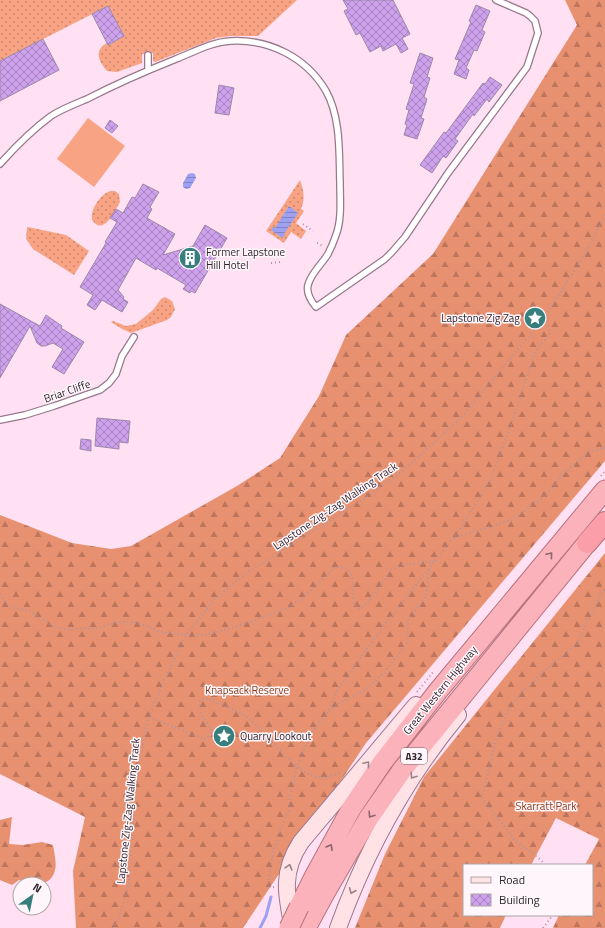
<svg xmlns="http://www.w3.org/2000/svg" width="605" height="928" viewBox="0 0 605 928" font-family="'Titillium Web',sans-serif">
<defs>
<pattern id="grass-dots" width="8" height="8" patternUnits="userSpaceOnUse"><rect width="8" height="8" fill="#f8a484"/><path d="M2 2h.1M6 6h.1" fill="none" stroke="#c9856c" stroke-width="1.8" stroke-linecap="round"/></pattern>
<pattern id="forest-firs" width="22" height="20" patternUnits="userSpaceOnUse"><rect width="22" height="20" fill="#e89171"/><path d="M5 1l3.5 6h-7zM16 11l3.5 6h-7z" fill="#bd765d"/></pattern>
<pattern id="water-rules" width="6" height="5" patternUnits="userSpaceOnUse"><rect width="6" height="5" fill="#9ea1f1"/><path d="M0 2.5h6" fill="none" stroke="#8183c4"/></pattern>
<pattern id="building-cross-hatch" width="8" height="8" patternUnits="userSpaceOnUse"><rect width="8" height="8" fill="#cea1ec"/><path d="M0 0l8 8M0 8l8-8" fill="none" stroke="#a883c0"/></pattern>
</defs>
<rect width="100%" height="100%" fill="#ffe1f3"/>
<path fill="url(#grass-dots)" d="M0 0H297L258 36H230L216 38 155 62 153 61V53L142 54V63L117 72 107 71C98 61 94 50 107 43L109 45 124 36 108 6 0 61Z
M300 180C304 190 305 200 301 209L304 211 296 223 306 231 301 239 291 232 284 243 266 231Z
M110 191H115L119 194 120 202C115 210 104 237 92 220 90 209 101 194 110 191Z
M28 227 66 235 89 251 74 275 33 249 26 239 27 228Z
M165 297 172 301 175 309 171 317 167 320 131 333 122 329 111 322 113 321 126 326 136 324 153 310 161 299Z"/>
<path fill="url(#forest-firs)" d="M565 0H605V461L366 743 243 928H76L73 871 85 817 0 774V515L72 543 111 549 131 546 237 486 280 458 319 396 346 335 433 254 577 25Z
M605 553V928H553L559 915H592V865H585L599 839 556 818 531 865H464V915H506L500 928H355L385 854 424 777Z
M12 817 9 844 23 845 42 842 53 845C54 852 57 863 55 870 51 888 32 885 19 880L12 885 0 880V820Z"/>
<path fill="#f8a484" d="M88 118 125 146 94 187 57 159Z"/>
<path fill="url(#water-rules)" d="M192 173 195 174 196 178 190 188 186 189 183 187V183L188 174Z
M289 206 298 213 284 234 285 235 282 238 271 230 273 227 275 228Z"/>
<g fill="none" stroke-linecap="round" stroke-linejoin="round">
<path stroke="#9ea1f1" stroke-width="3" d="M260 928 266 916 271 897"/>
</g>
<path fill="url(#building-cross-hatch)" stroke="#9b89a8" d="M343 0H393L410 34 402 38 408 49 401 53 396 44 383 51 381 46 370 52 360 33 356 35 344 11 348 9Z
M476 5 490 11 482 30 485 32 477 51 474 50 466 68 469 70 466 79 454 74 459 60 455 59 471 22 469 21Z
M108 6 124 36 108 45 92 14Z
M43 39 59 70 0 101V61Z
M420 53 433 58 427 77 430 78 424 97 427 99 421 118 424 119 417 139 404 135 407 125 405 124 409 110 406 109 414 84 410 83Z
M490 77 502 85 489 102 487 99 474 116 473 114 455 139 458 141 446 158 443 156 432 173 420 165 444 132 446 133 483 83 485 84Z
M219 85 234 88 229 115 215 113Z
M110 120 118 126 112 133 105 128Z
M143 184 159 192 150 207 152 209 147 218 175 234 163 255 193 246 205 225 227 238 195 293 191 291 190 293 183 289 186 285 157 268 156 270 136 258 118 290 124 297 123 299 128 302 122 312 102 300 95 310 87 305 93 295 80 287 106 243 105 242 117 222 110 218 116 209 123 213 132 197 135 198Z
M0 304 40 326 46 315 62 326 61 328 84 342 64 374 52 367 63 349 53 343 45 346H41L37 343 30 326 0 378Z
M97 418 130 421 128 443 119 442V449L95 446Z
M81 439 91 440V451L80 449Z"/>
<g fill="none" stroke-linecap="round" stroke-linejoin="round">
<g stroke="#98788c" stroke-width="8">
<path id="service" d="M148 55V70
M0 164C16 146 32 130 51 116 62 109 75 104 87 99 116 84 146 71 176 59 194 52 211 42 231 41 269 39 306 57 326 91 341 118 339 153 340 183 340 200 342 219 336 235 334 241 331 248 328 254 322 264 311 273 308 285 306 293 311 301 316 307L385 259 392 252 405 237 448 173 527 67 538 33 535 21 530 16 526 13 496 0
M0 420 25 415 54 406 100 390 109 383 116 374 122 356 134 337"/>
</g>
<g stroke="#98788c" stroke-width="18">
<path id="secondary" d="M293 928C286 895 281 872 301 842L416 705
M338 928C366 851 406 778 458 715"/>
</g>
<g stroke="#b5747f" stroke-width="21">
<path id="trunk" d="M299 907 315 875 351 809 382 763 438 691 605 490
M306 928 325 893 368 819 402 770 587 543"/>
</g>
<g stroke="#b5747f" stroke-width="22">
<path id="motorway" d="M587 543 605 522"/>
</g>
<path stroke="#ab94a2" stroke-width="2" stroke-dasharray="1 3" stroke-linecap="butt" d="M303 224 313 231
M317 243 323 246
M213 262 227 270
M271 263 281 262
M601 476 605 471
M454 538 514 519 547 494 565 472 588 452 605 448
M0 594 7 604 14 608 30 611 53 626 67 630 83 628 95 629 119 622H135L161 632 197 636 209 634 238 626 288 608 305 596 335 567C365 565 344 604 361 609L374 596 390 570 403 565 435 561
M417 692 434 671
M329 711 338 704 365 690 383 674 408 642V620L426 596 429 569
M149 717 205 739 208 737 212 732 202 716 199 702 205 698C219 703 241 712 252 721 268 736 298 777 320 777 327 777 335 775 341 773
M545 865 541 860 514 839 482 798 495 742 508 710 518 696 544 671 577 644 598 599 605 589
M274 887 271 888 268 883 273 853 284 820 290 809 289 801 297 766 311 733 328 712 338 689 383 627 460 529 490 481 511 425 534 354 550 333 546 316
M112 928 119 919 129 883 134 804 145 729 149 717 164 680 186 635 215 599 248 572 361 501 405 469 458 421 546 316 584 255 605 215
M543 928 553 915"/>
<use href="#service" stroke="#fff" stroke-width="5.5"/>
<use href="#secondary" stroke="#fee2e6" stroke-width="16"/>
<use href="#trunk" stroke="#fcb2bb" stroke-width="19"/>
<use href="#motorway" stroke="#fb9eaa" stroke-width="20"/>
<g stroke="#b5747f" stroke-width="21" stroke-linecap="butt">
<path id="trunk-bridge" d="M289 928 299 907"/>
</g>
<use href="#trunk-bridge" stroke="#fcb2bb" stroke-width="19"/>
</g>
<defs><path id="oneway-chevron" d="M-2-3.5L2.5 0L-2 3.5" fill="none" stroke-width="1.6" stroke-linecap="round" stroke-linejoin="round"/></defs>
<g stroke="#8d656d">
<use href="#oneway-chevron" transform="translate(550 555) rotate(-50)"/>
<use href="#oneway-chevron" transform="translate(371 815) rotate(123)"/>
<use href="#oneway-chevron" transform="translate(330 847) rotate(-60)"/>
</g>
<g stroke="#98848a">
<use href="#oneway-chevron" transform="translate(367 764) rotate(-50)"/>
<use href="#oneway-chevron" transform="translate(413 776) rotate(124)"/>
<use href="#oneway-chevron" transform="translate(289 867) rotate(-74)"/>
<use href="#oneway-chevron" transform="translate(352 891) rotate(113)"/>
</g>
<defs>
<g id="building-disc" transform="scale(1.15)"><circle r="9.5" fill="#377f7d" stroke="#fef6fa"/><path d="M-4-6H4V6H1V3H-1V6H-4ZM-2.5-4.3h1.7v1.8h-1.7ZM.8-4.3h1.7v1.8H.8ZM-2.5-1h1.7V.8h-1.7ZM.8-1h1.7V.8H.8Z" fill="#fff"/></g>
<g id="sight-disc" transform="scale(1.15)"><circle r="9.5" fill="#377f7d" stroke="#fef6fa"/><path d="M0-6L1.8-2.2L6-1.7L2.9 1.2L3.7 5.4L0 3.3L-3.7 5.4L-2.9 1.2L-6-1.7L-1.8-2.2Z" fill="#fff"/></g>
</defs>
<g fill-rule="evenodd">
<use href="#building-disc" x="190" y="258"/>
<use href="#sight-disc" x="535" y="318"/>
<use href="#sight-disc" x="224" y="736"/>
</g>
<g text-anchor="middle" stroke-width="3" stroke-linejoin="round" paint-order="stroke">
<rect fill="#fef6fa" stroke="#70646b" stroke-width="1" x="401" y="748" width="26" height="16" rx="3"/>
<g font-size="10" font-weight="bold" fill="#33262e">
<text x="414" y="760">A32</text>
</g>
<g font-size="11" fill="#33262e" stroke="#fef6fa" text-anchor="start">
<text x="206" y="256">Former Lapstone<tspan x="206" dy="13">Hill Hotel</tspan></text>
<text x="520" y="322" text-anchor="end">Lapstone Zig Zag</text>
<text x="240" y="740">Quarry Lookout</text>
</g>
<g font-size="11" fill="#33262e" stroke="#fef6fa">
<text transform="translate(67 391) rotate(-19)" y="4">Briar Cliffe</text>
<text transform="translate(335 506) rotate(-34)" y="4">Lapstone Zig-Zag Walking Track</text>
<text transform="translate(440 690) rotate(-51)" y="4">Great Western Highway</text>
<text transform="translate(128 811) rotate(-84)" y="4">Lapstone Zig-Zag Walking Track</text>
</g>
<g font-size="11" fill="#893b1b" stroke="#fef6fa">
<text x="247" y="694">Knapsack Reserve</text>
<text x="546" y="810">Skarratt Park</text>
</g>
</g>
<rect x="463" y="864" width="130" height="52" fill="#fef6fa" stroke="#ada3a8"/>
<rect x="471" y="877" width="20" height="6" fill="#fee2e6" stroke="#ada3a8"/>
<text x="499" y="884" font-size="12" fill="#33262e">Road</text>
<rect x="471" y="894" width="20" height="12" fill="url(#building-cross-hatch)" stroke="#ada3a8"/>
<text x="499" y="904" font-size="12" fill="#33262e">Building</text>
<g transform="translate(32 896) rotate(33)"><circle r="19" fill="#fef6fa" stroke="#ada3a8"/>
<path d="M0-3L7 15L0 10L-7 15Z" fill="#377f7d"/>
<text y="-6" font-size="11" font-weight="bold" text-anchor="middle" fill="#33262e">N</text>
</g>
</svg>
